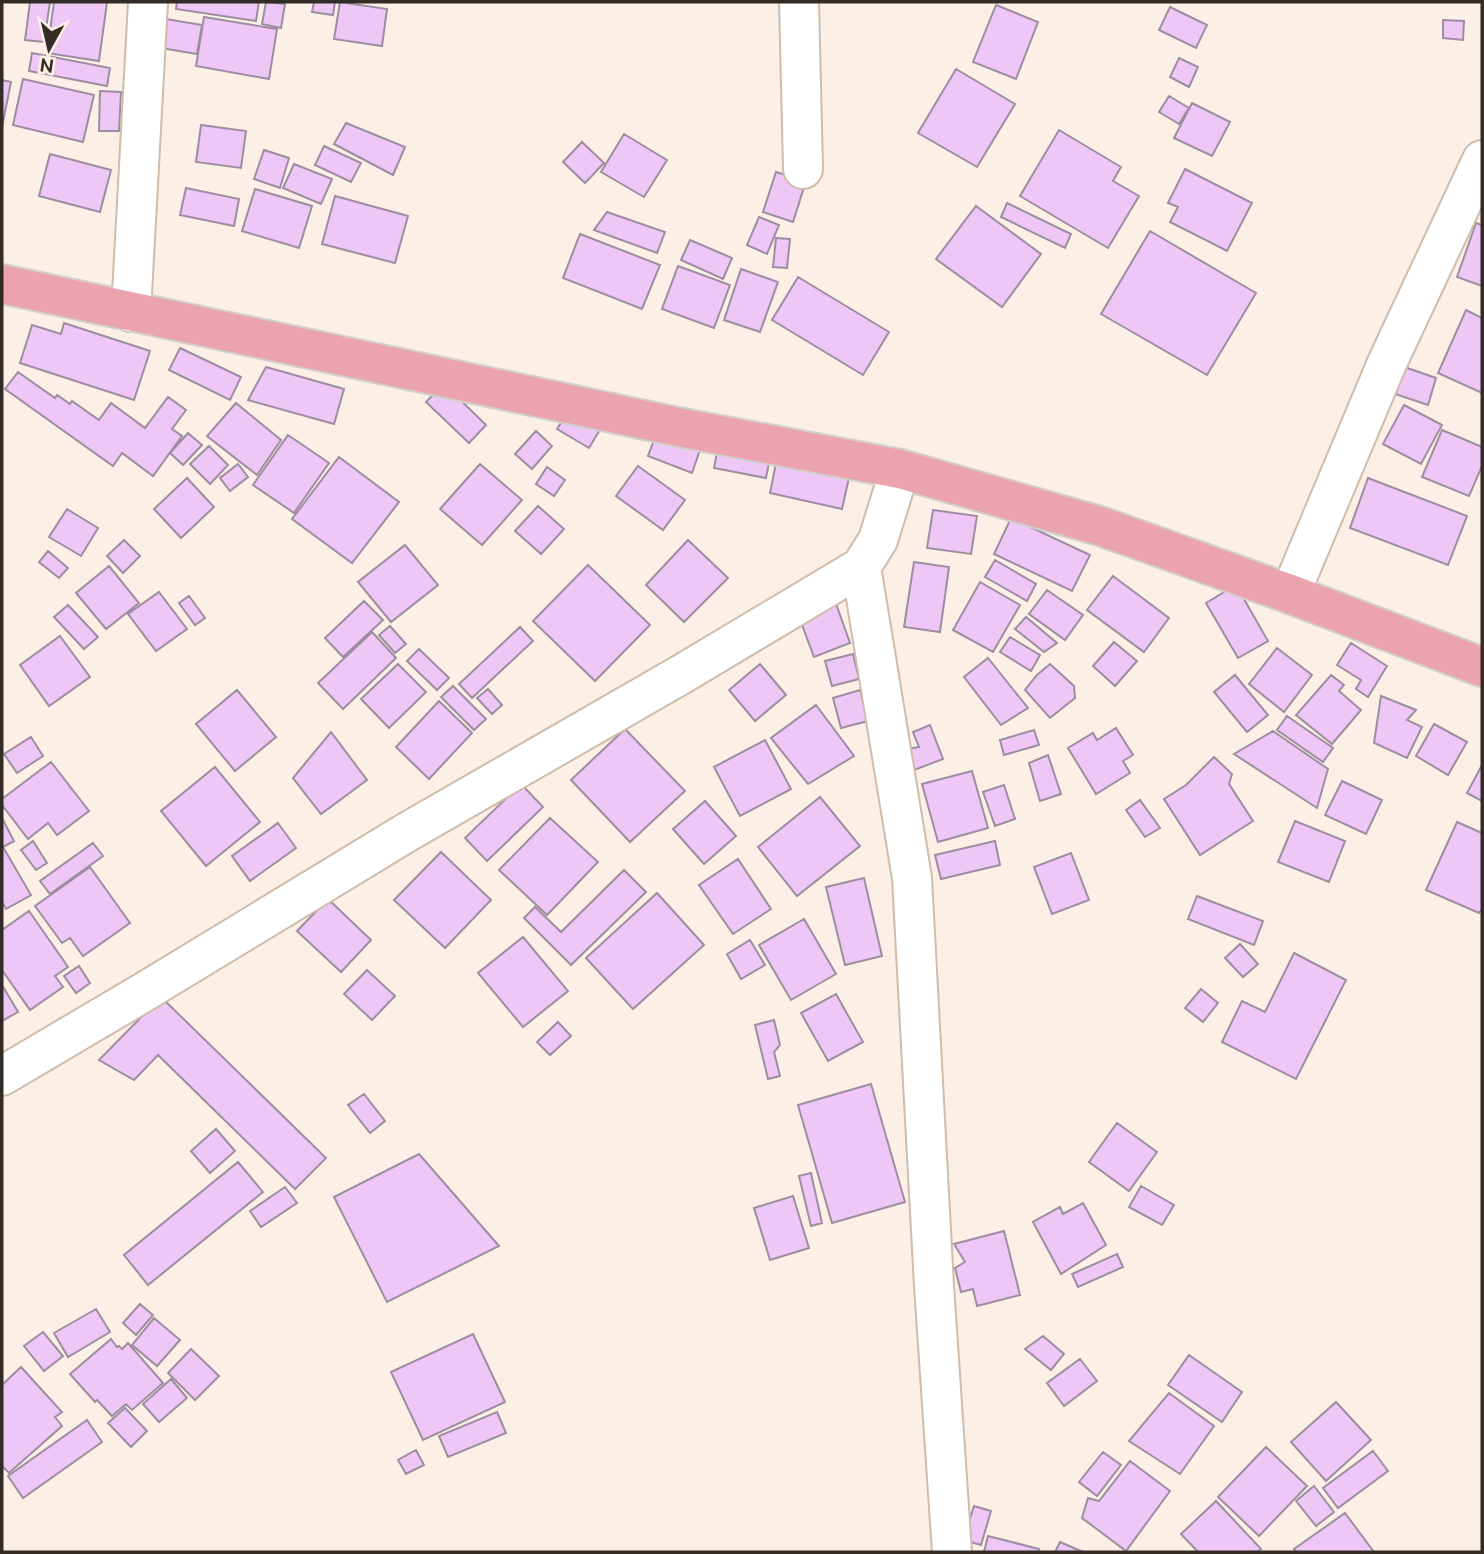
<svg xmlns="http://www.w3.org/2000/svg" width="1484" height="1554" viewBox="0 0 1484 1554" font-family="Ubuntu,sans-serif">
<rect width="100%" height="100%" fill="#fcf0e6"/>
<path fill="#eec7f7" stroke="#9c8ea0" stroke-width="2" d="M30 2H50L44 42 25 40Z
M54 2H107L99 61 47 53Z
M177 2H259L256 21 176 9Z
M266 2 285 4 281 28 262 24Z
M314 2H335L333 15 312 12Z
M340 2 387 9 382 46 334 39Z
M996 5 1038 22 1016 79 973 62Z
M1170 7 1207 25 1196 48 1159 30Z
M204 17 277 29 269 79 196 66Z
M160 18 202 25 197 54 155 47Z
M1443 20 1464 21 1463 40 1443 38Z
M32 53 110 68 107 86 29 71Z
M1179 58 1198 67 1189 87 1170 77Z
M956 69 1015 104 977 167 918 133Z
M23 79 94 95 83 142 13 125Z
M2 80 11 82 2 127Z
M100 91 121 92 119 131H99Z
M1169 96 1189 108 1179 124 1159 112Z
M1192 103 1230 122 1212 156 1174 138Z
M346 123 405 147 393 175 334 144Z
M201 125 246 131 241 168 196 162Z
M1059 130 1121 167 1113 181 1139 196 1108 248 1020 196Z
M624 134 667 160 644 197 601 172Z
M582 142 604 163 585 183 563 162Z
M324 146 361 163 351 182 315 165Z
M264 150 289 158 280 188 254 179Z
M50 154 111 170 100 212 39 196Z
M294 164 332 179 321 204 283 188Z
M1185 169 1252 203 1227 251 1170 222 1178 207 1168 203Z
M776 172 806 181 793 222 763 212Z
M186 188 239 199 234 226 180 215Z
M255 189 312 206 299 248 242 231Z
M335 196 408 216 395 263 322 244Z
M1007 203 1071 234 1065 248 1001 217Z
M976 206 1041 254 1002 307 936 259Z
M607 212 665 232 657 253 594 230Z
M759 217 779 225 767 254 747 245Z
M1476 223 1482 225V286L1457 277Z
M1150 231 1256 293 1207 375 1101 314Z
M580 234 660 265 642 309 563 278Z
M776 238 790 239 787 268 773 267Z
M690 240 732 258 723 279 681 260Z
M678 266 730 285 714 328 662 309Z
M741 269 778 282 760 332 724 320Z
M798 277 889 332 863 375 772 320Z
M1466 310 1482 318V393L1438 373Z
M64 323 150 351 134 400 20 363 32 325 61 334Z
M180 348 241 377 230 400 169 370Z
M1390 362 1436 378 1428 405 1380 389Z
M266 367 344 389 334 424 248 400Z
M18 372 55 398 57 395 70 404 72 401 99 420 111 403 145 428 168 397 186 410 172 429 182 436 153 476 122 453 113 466 5 389Z
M444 384 486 425 469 443 426 402Z
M236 403 281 440 257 475 207 436Z
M573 404 604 423 589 448 557 429Z
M1404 405 1442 425 1421 464 1383 444Z
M660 424 703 441 692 473 648 456Z
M1442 430 1482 447V466L1469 496 1422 477Z
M536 431 552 446 532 469 515 454Z
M188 433 202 445 183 465 170 453Z
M288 435 329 463 294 513 253 485Z
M720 437 772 447 766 478 714 468Z
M209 446 228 465 210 484 190 464Z
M778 453 851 469 842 509 770 493Z
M339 457 399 502 352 563 292 519Z
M238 464 248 477 230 491 220 478Z
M480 464 522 500 482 545 440 509Z
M638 466 685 500 663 530 616 496Z
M547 467 565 480 554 496 536 484Z
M187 478 214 507 181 538 154 509Z
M1368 478 1467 516 1448 565 1350 528Z
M538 506 564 529 541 554 515 531Z
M67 509 98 528 81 556 49 537Z
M933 510 977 516 971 554 927 548Z
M1011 518 1090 555 1072 591 994 554Z
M124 540 140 556 123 573 107 556Z
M688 540 728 578 684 622 646 585Z
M405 545 438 585 391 622 358 582Z
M48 551 68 568 59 578 39 562Z
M995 560 1036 584 1027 601 985 577Z
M914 562 949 567 940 632 904 627Z
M588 565 650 625 595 681 533 621Z
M109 566 139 603 106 629 76 593Z
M1113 576 1169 618 1144 652 1087 610Z
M980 582 1020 605 993 652 953 630Z
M1236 585 1268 641 1238 658 1206 603Z
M1047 590 1083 615 1065 640 1029 614Z
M159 592 187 629 156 651 128 614Z
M189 596 205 618 195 625 179 603Z
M364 601 383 620 343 657 325 638Z
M835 601 850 643 814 657 798 614Z
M68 605 98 637 84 649 54 617Z
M1026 617 1057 643 1044 652 1015 629Z
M390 626 406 644 395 653 379 635Z
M520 627 533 641 472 698 459 684Z
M372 632 396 658 343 709 318 683Z
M60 636 90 677 49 706 20 665Z
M1010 637 1040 655 1031 671 1000 652Z
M1114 642 1137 661 1115 686 1093 666Z
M1351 643 1387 666 1368 697 1356 689 1361 680 1337 665Z
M1277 648 1312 675 1284 712 1249 684Z
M419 649 449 678 437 690 407 661Z
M853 654 859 679 832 686 825 661Z
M988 658 1028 708 1001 725 964 677Z
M398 664 426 692 389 728 361 699Z
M760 664 786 695 755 721 729 690Z
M1050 664 1074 686 1075 698 1050 718 1025 690 1037 675Z
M1235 675 1268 715 1247 732 1214 692Z
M1331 675 1344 685 1339 691 1361 710 1332 744 1296 715Z
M453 686 486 719 474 730 441 697Z
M488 689 502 705 492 714 477 698Z
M237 690 276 737 235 771 196 724Z
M860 690 868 721 841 728 833 698Z
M1381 696 1416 710 1407 720 1422 727 1407 758 1374 743Z
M439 701 472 733 429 779 396 747Z
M816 705 854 756 808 784 771 738Z
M1287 716 1333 748 1323 762 1277 730Z
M1434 724 1467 742 1448 775 1416 756Z
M930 725 943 759 909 772 902 750 919 747 913 732Z
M1116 728 1133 755 1123 761 1130 773 1096 794 1068 748 1093 733 1097 740Z
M625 729 685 791 630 842 571 780Z
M1034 730 1039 745 1004 755 1000 740Z
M1273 731 1328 769 1317 808 1234 754Z
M331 732 367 780 321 814 293 778Z
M31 737 43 756 17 773 4 754Z
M765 740 791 789 740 816 714 767Z
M1048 755 1061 794 1040 801 1029 763Z
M1214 757 1232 774 1229 784 1253 821 1200 855 1164 799 1186 785Z
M51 762 89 811 57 835 48 823 28 839 2 805V799Z
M1482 765V801L1467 793Z
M215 767 260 822 206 866 161 811Z
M972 771 988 828 938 842 922 784Z
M1342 781 1382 800 1366 834 1325 815Z
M521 784 543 807 487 861 465 838Z
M1004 785 1015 819 995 826 983 792Z
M820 797 860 846 797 896 758 847Z
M1140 800 1160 828 1145 837 1126 810Z
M705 801 736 836 704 864 673 829Z
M2 818 14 841 3 847 31 895 6 909 2 902Z
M550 818 598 862 547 915 499 870Z
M1295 821 1345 841 1329 882 1278 862Z
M1457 822 1482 833V909L1479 913 1426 890Z
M278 823 296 848 250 881 232 856Z
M33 841 47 863 36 870 21 850Z
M995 841 1000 865 941 879 935 855Z
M93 843 103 856 50 894 40 881Z
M441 852 491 900 445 948 394 900Z
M1071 853 1089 900 1052 914 1034 867Z
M738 859 771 909 733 934 699 885Z
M90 867 130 923 83 956 70 938 62 943 35 906Z
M624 870 646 892 571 965 524 918 535 907 561 932Z
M864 878 882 956 845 965 826 887Z
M657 893 704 945 633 1009 586 958Z
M1197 896 1263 921 1254 945 1188 919Z
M328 899 371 940 341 972 297 931Z
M29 911 68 967 55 976 63 987 30 1010 2 970V930Z
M804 919 836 974 791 1000 759 945Z
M523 937 568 991 523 1027 478 973Z
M750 940 765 965 741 979 727 954Z
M1240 944 1258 964 1243 977 1225 958Z
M1294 953 1346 980 1296 1079 1222 1042 1242 1001 1265 1012Z
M79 966 90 983 76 993 64 976Z
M367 970 395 996 372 1020 344 994Z
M2 985 18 1012 2 1021Z
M1201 989 1218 1003 1203 1022 1185 1008Z
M836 994 863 1042 828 1061 801 1013Z
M161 997 326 1158 295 1189 158 1055 134 1080 99 1060Z
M774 1020 780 1045 774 1052 780 1076 768 1079 755 1025Z
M558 1022 571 1036 550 1055 537 1042Z
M871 1084 905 1202 832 1223 798 1105Z
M364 1094 385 1121 370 1133 348 1105Z
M1117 1123 1157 1152 1129 1191 1089 1162Z
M216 1129 235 1151 210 1173 191 1151Z
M419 1154 499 1246 387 1302 334 1197Z
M238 1162 263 1192 148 1285 124 1255Z
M811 1173 822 1223 811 1226 799 1176Z
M1141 1186 1174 1205 1162 1225 1129 1207Z
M285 1187 297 1203 261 1227 250 1211Z
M793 1196 809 1248 770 1260 754 1208Z
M1083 1203 1106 1245 1061 1274 1033 1222 1060 1207 1063 1214Z
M1004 1231 1020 1295 977 1306 973 1289 961 1292 955 1268 965 1262 954 1244Z
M1117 1254 1123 1267 1078 1287 1072 1274Z
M140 1304 153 1315 136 1335 123 1323Z
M96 1309 110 1332 68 1357 54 1333Z
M154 1318 180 1340 157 1366 132 1345Z
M43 1332 63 1356 44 1371 24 1346Z
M473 1334 505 1402 423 1440 391 1372Z
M1043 1336 1064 1354 1051 1370 1025 1349Z
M111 1339 117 1347 119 1346 122 1349 128 1343 163 1383 132 1410 126 1404 112 1416 97 1400 95 1402 70 1374Z
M191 1349 219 1376 195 1400 168 1373Z
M1189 1355 1242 1392 1222 1422 1168 1385Z
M1080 1359 1097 1381 1064 1406 1047 1383Z
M21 1367 62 1412 55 1417 62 1426 9 1473 2 1466V1385Z
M171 1379 187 1398 159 1422 143 1404Z
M1169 1393 1214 1426 1180 1474 1129 1441Z
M1336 1402 1371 1440 1326 1481 1291 1442Z
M125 1408 147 1431 131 1447 108 1423Z
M497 1412 506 1433 448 1457 439 1436Z
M87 1420 102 1442 23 1498 8 1476Z
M1266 1447 1307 1486 1259 1536 1218 1497Z
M416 1450 424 1465 406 1474 398 1460Z
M1373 1451 1388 1471 1338 1508 1323 1488Z
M1103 1452 1121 1465 1097 1496 1079 1482Z
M1130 1461 1170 1491 1126 1551 1082 1518 1088 1498 1099 1501Z
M1314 1486 1334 1512 1316 1526 1296 1501Z
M1216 1501 1261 1549 1258 1552H1198L1181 1534Z
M974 1506 991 1511 981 1545 963 1540Z
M1345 1513 1374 1552H1296L1294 1549Z
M988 1536 1039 1549 1038 1552H984Z
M1060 1542 1083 1552H1055Z"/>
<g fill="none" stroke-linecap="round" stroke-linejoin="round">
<g stroke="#cfbcac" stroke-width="42">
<path id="minor" d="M799 2 803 169
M131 312 148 2
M861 567 912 878 934 1286 952 1552
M1290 594 1387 363 1482 160
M2 1076 144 992 409 831 682 674 861 567 878 540 900 469"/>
</g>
<g stroke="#d2d0cf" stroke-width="42">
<path id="major" d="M2 284 683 428 900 469 1100 526 1290 594 1482 667"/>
</g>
<use href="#minor" stroke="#fff" stroke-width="38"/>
<use href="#major" stroke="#eca3b0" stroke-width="38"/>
</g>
<rect width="1484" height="1554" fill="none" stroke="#332b25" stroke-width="7"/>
<g transform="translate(49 49) rotate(188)" stroke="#fcf0e6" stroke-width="5" paint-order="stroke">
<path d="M0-5L12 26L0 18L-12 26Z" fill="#332b25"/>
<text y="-10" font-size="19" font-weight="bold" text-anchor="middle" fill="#332b25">N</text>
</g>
</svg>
